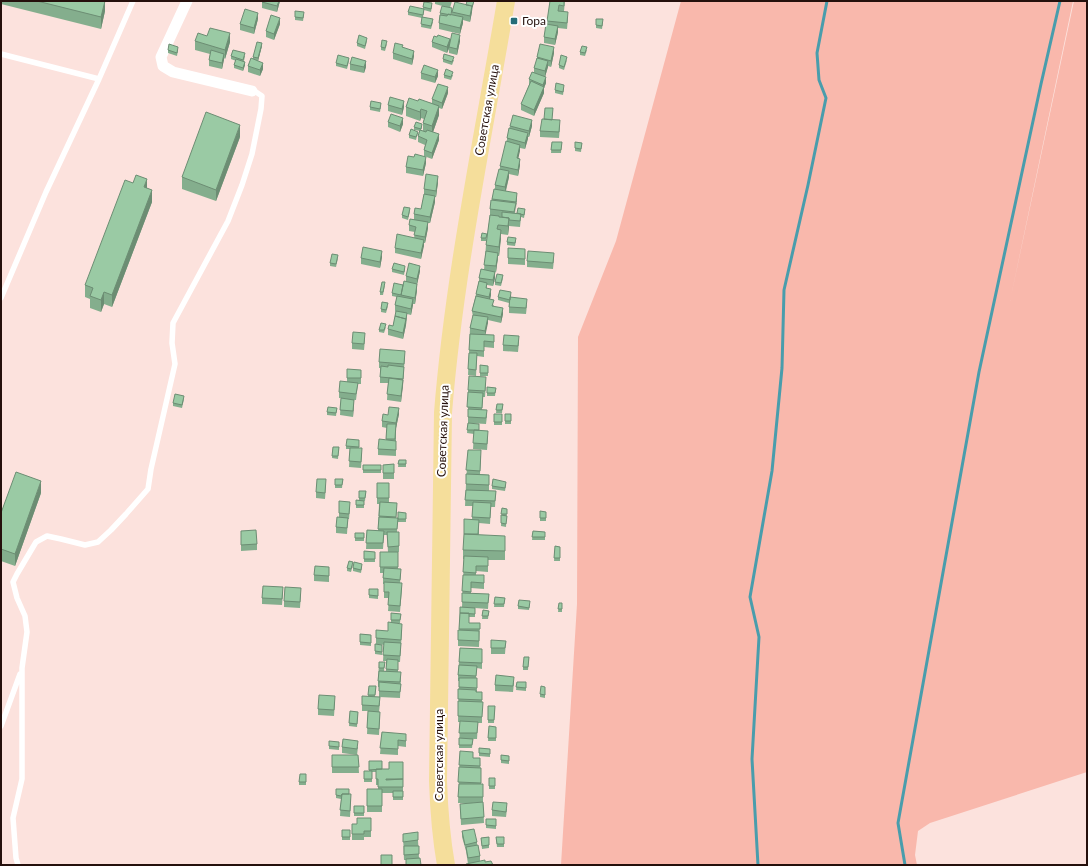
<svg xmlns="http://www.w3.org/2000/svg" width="1088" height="866" viewBox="0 0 1088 866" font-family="Lato,sans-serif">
<rect width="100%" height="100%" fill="#fce2dd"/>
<path fill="#f9b8ac" d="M681 1H1073L1010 301 1074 1H1087V772L930 823 918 831 915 855 917 865H561L577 604 578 337 616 241Z"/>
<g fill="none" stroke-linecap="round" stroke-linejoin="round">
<path stroke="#499dac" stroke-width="3" d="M758 865 752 759 759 637 750 597 772 471 782 368 784 290 808 185 826 98 819 80 817 53 827 1
M905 865 898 823 979 372 1041 84 1060 1"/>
<path stroke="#fff" stroke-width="5.5" d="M1 54 99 79
M1 298 46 192 99 79 133 1
M1 726 20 674
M18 865 16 858 13 818 22 779V668L27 632 25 616 17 598 13 582 17 574 36 542 47 536 61 539 85 545 98 542 111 530 126 514 148 489 151 469 175 364 172 343 173 323 228 221 242 185 252 154 261 109 262 96 256 92 252 91"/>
<path stroke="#fff" stroke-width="11" d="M187 1 161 57 163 66 173 72 252 91"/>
<path stroke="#f5de9b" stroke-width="18" d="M446 865C441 837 439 810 438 781L443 413C454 275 483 138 506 1"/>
</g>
<path fill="#84ae8d" d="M1 1H105V11L101 29 1 4Z
M280 1 277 12 262 8V2Z
M435 1H452L450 8 435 4Z
M474 1 470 22 463 20V23L460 34 439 29V23L440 13 452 11 451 15H452V12Z
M550 1H565L564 11 568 18 567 29 558 28V32L555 45 544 43V37L547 24Z
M432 6 431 12 424 10 423 17 433 22 431 29 421 27 422 18 408 15V12L423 9V7Z
M295 11 304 15 303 21 295 20Z
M258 19 254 34 240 30V24Z
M603 22 602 29 596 28V25Z
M280 24 274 40 266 37V31Z
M450 39 460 41 457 55 449 53V49L447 53 432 47V42Z
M195 41 230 42 225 59 224 58 222 69 209 66V60L210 54 195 50Z
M367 41 365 49 357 46V43Z
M387 44 385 51 381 50V47Z
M262 46 258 61 263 69 260 76 248 72V66L253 59V57Z
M403 47 414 56 412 65 393 59V53Z
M168 50H178L177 56 168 53Z
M587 50 585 56 580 55V52Z
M554 53 551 67 548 66 545 77 546 83 544 88V93L534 116 521 110V104L529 85V79L534 72V68L537 60V57Z
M231 56H245L244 61 245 65 243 71 234 68V65L236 61 231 59Z
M443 59 454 60 452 65 443 62Z
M567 60 564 70 559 68V65Z
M349 61 347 69 336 66V63Z
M350 64 366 67 364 73 350 70Z
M421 73 438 76 435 83 421 79Z
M444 75H453L451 80 444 78Z
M564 88 563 95 555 93V90Z
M448 93 442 109 439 108V115L433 132 439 140 432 159 424 156V150L425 145 418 142V136L420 131 414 130V127H422L421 130 423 131V123L424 119 421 118 420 121 406 116V107L418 101 432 103V99Z
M388 105 404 107 402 115 388 111Z
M381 106 380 112 370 110V107Z
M552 120 560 126 559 138 540 137V131Z
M388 122 403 124 400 132 388 127Z
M510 126H532L529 137H528L525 149 520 148 518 159 520 165 518 176 509 174V177L506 191 517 198 515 213 525 212 524 218 521 217 520 227 509 226 508 235 501 234 499 256H498L496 272H495V278L493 286 487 285V288L491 295 490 299 494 306 503 314 501 323 488 320 485 335H494V348L484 347V357L477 356 476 376 468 375 470 328 473 317 472 311 479 281V278L484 270 486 245 490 215V209L492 199 495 189V185L500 169V166L507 141V138Z
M418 132 416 140 409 138V135Z
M240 137 216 201 182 189V177Z
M552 142H562L561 153H551Z
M575 142 582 143 581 152 575 151Z
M426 163 423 176 406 173V167Z
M438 182 436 197H435V202L430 223H428V228L425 243H424L421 259 395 253V248L414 238 415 232 409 231V225L414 220V214L421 209 424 195V189Z
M147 188 152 202 112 307 104 304 101 312 90 308V299L85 297V285Z
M410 211 408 220 402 218V215Z
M487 234 486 241H481V238Z
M516 241 515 246 507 245V242Z
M525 255V265L508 264V258Z
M382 257 380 268 361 264V258Z
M338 258 336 267 330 266V263Z
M554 259 553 269 527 267V261Z
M392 269H405L404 275 392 272Z
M420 271 417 284V290L415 304H413L411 315 407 314 406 325 403 339 388 335V329L393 326 396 312 395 311V305L397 297 392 296V293L406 282V276Z
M503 278 501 286 495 285V282Z
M385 285 383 295H380V292Z
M511 295V297L527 305 526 314 509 313V303L498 300V297Z
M388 306 386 313 381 312V309Z
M386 327 384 333 379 332V330Z
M365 339 364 350 352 349V343Z
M519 342 518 352 503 351V345Z
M405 357 401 402 387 400 388 383H380V368H379V362Z
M480 365 488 366V376H480Z
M361 370V384H358L356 400H354L353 417 340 415 341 398H339V392L347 382V378Z
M486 383 485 397H483L482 410 487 416 486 424 468 423V390Z
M487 387 496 388 495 396H487Z
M184 399 182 408 173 406V403Z
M497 404H503L502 413H496Z
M337 408 336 416 327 415V412Z
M399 414 396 428V456L378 455V449L386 440 387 428 382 427V421L388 415Z
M494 414H502V425H494Z
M505 414H511V424H505Z
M468 423 488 437 487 450 473 449 474 434 467 433Z
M359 440V448L362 454 361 468 349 467 350 449H346V446Z
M333 447H339L338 459 332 458Z
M468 450 481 456 480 474 489 475V491H496L495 507H491L490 524 479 523V535L505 545V560H488V572L476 571V575H484V589L471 588V594H489L488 609 475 608V617H469V623H480L479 647 458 646V630H459L460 607H462L464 559H463V550L472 519 473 506H465L466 484Z
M399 460H406V467H398Z
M394 464V479H383V465Z
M363 465H381V473H363Z
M335 479H343L342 488H335Z
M377 483H389V502L397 509 396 518H398L397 532 399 546V552H398V569L401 575 400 583 402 589 400 612 388 611 389 598H384V584H383V573H380V552H388L387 535H384L383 549H366L367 530 378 531 379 504H377Z
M326 485 325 499 316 498V492Z
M506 485 505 491 492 489V486Z
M359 491H366L365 501H364V508H356V500H359Z
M41 493 15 566 1 561V513Z
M350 508 349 519H348L347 534 336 533V527L339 517V513Z
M502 508 507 509 506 527 501 526Z
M540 511 546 512V521H540Z
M398 512 406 513V522H398Z
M241 531 257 544V550L241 551Z
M533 531 545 532V540H532Z
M355 533H364V541H355Z
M555 546 560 547V561H554Z
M364 551 375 552V562H364Z
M353 565 351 572 347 571V568Z
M362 567 361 573 353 571V568Z
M329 573V582L314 581V575Z
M369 589H378V599L369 598Z
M283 593 282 605 262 604V598Z
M301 594 300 608 284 607V601Z
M495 597 505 598 504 607H494Z
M559 603H562V612H558Z
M530 604 529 610 518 609V606Z
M483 610 489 611 488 619H482Z
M391 613 401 614 400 623H391Z
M402 630 400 662H398V672L401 678 400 698 379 697V687H378V681L379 662H385L384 671H386V661H383L384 645 376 644V638L388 631Z
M360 634 371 635V646L360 645Z
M506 641 505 654H491V648Z
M375 644 382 645V655L375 654Z
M460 648 482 649V669L477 668 476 678H477V692H482V723H478L477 739H473L472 748H459L460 722H458L459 681H458V675Z
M529 657 528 670H523V667Z
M517 682 526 685V691L516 690Z
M514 683 513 692 495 691V685Z
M369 686H376L375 697 380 703 379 712 380 718 379 735 367 734 368 711H362V705L368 696Z
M545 690V698L540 697V694Z
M335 702 334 716 318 715V709Z
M488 706H495L494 723H488Z
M350 711 358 712 357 727 349 726Z
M489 726 496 727V741H488Z
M382 732 406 740V747L398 746V755L380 754Z
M339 742V750L329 749V746Z
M342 747H358L357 755 342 753Z
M479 748 490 749V757L479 756Z
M460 751 473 758H480L481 784H483V802L484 823 461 825 460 804 472 803H458Z
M332 755H358L359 773H332Z
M501 755 509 756V764L501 763Z
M369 761 382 769H389L403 762V800H393V793H382V812H367V789H378V785H376V772H372V782H364V771H369Z
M306 774V785H299V782Z
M495 778V789H489V786Z
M336 789 349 794 351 800 350 817 340 816 341 799 336 798Z
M354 806H364V816H354Z
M507 809 506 817 492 816V810Z
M371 818V837H364V840H352V824H357Z
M486 819H496V829L486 828Z
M342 830H350V840H342Z
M462 831 477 842V845L480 856V861L485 862 493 865 468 864 466 851 462 837Z
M403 834 418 840 419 858 421 865H406V860H404Z
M489 837V848L482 849 481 838Z
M496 837 504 844V847H497Z"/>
<path fill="#6c8d73" d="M105 1V11L101 29V17Z
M279 1H280L277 12V6Z
M472 6V12L470 22V16Z
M258 13V19L254 34V28Z
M463 17V23L460 34V28Z
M280 18V24L274 40V34Z
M558 26V32L555 45V39Z
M230 33V42L225 59V50Z
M460 35V41L457 55V49Z
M450 39V45L447 53V47Z
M262 43V46L258 61V58Z
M554 47V53L551 67V61Z
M414 51V56L412 65V59Z
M224 54V60L222 69V63Z
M366 61V67L364 73V67Z
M548 61V67L545 77V71Z
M245 62V65L243 71V68Z
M263 63V69L260 76V70Z
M438 70V76L435 83V77Z
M546 77V83L544 88V93L534 116V110L543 89V85Z
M448 87V93L442 109V103Z
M404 101V107L402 115V109Z
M439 106V115L432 135V126Z
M421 109V118L420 121V112Z
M403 118V124L400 132V126Z
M532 120V126L529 137V131Z
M240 125V137L216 201V190Z
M528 133V139L525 149V143Z
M439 134V140L432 159V153Z
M520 145V151L517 164V158Z
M426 157V163L423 176V170Z
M520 159V165L518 176V170Z
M509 171V177L505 193V187Z
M438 176V182L436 197V191Z
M147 179V191L144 187Z
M152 190V202L112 307V295Z
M517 193V198L516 208V202Z
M435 196V202L430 223V217Z
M509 218V227L508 235V226Z
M428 222V228L425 243V237Z
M501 230V239L499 256V247Z
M424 240V246L421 259V253Z
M382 251V257L380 268V262Z
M498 253V258L496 272V266Z
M420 266V271L417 285V279Z
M495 272V278L493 286V280Z
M417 284V290L415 304V298Z
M491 289V295L489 303V297Z
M104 292V304L101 312V300Z
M413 299V305L411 315V309Z
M503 308V314L501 323V317Z
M407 313 406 325 403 339V333Z
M488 317V323L485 337V331Z
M404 367 403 386 401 402V396Z
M354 400V405L353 417V411Z
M399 408V414L396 428 395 445 396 423Z
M41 481V493L15 566V554Z"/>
<path fill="#9acaa4" stroke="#6c8d73" d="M37 1H105L101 17Z
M263 1H279L277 6 262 2Z
M467 1H474L472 7V6L466 5Z
M550 1H564V6L559 5 558 11 568 12 567 23 547 21Z
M424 2 432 3 431 9 423 7Z
M455 2 472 6 470 16 452 12Z
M410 6 424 9 423 15 408 12Z
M442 6 452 8 451 15 440 13Z
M245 9 258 13 254 28 240 24Z
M295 11 304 12 303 18 295 17Z
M448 14 463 17 460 28 439 23 440 15 447 16Z
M271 15 280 18 274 34 266 31Z
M422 17 433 19 431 26 421 24Z
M596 19H603L602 26 596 25Z
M546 24 558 26 555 39 544 37Z
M210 28 230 33 225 50 195 41 198 33 207 36Z
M452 33 460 35 457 49 449 47Z
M359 35 367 38 365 46 357 43Z
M438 35 450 39 447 47 432 42 434 36 437 37Z
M382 40 387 41 385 48 381 47Z
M257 42 262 43 258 58 253 57Z
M395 43 403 45 402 47 414 51 412 59 393 53Z
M169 44 178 47 177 53 168 50Z
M540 44 554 47 551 61 537 57Z
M582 46 587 47 585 53 580 52Z
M211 50 224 54 222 63 209 60Z
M233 50 245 53 243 60 231 56Z
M444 54 454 57 452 62 443 59Z
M338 55 349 58 347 66 336 63Z
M561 55 567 57 564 67 559 65Z
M352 57 366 61 364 67 350 64Z
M251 58 263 63 260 70 248 66Z
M537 58 548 61 545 71 534 68Z
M236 59 245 62 243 68 234 65Z
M424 65 438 70 435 77 421 73Z
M446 69 453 72 451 77 444 75Z
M532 72 546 77 543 85 529 79Z
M531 81 544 87 534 110 521 104Z
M556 83 564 85 563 92 555 90Z
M438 84 448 87 442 103 432 99Z
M390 97 404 101 402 109 388 105Z
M409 98 418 101 419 99 439 106 432 126 423 123 427 111 421 109 420 112 406 107Z
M371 101 381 103 380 109 370 107Z
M545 108H553L552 120 544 119Z
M206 112 240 125 216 190 182 177Z
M391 114 403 118 400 126 388 122Z
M513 115 532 120 529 131 510 126Z
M542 119 560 120 559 132 540 131Z
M416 122 422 124 421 129 414 127Z
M509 128 528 133 525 143 507 138Z
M411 129 418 132 416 137 409 135Z
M420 130 426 132 427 130 439 134 432 153 424 150 427 140 418 136Z
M506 141 520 145 517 158 520 159 518 170 500 166Z
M552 142H562L561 150H551Z
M575 142 582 143 581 149 575 148Z
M415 154 426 157 423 170 406 167 408 156 414 157Z
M499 169 509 171 505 187 495 185Z
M426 174 438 176 436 191 424 189Z
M136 175 147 179 144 187 152 190 112 295 104 292 101 300 90 296 93 288 85 285 125 180 133 183Z
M494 189 517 193 516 202 492 199Z
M424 194 435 196 430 217 414 214 415 208 421 209Z
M491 200 516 203 514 212 490 209Z
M404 207 410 208 408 217 402 215Z
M518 208 525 209 524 215 517 213Z
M502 212 521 214 520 221 509 220V218L502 217Z
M490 215 499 216V217L509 218 508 226 498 225 497 229 501 230 499 247 486 245Z
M410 219 428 222 425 237 414 235 416 227 409 225Z
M482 233 487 234 486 238H481Z
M397 234 424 240 421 253 395 248Z
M508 237 516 238 515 243 507 242Z
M363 247 382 251 380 262 361 258Z
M508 248 525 249V259L508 258Z
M486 251 498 253 496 266 484 265Z
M528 251 554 253 553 263 527 261Z
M332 254 338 255 336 264 330 263Z
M394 263 405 266 404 272 392 269Z
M409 263 420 266 417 279 406 276Z
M481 269 495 272 493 280 479 278Z
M497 274 503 275 501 283 495 282Z
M404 281 417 284 415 298 401 295Z
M479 281 487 283 486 288 491 289 489 297 476 294Z
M382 282H385L383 292H380Z
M394 283 403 285 401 295 392 293Z
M500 290 511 292 510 300 498 297Z
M397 296 413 299 411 309 395 305Z
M476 296 494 300 492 306 503 308 501 317 472 311Z
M510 297 527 299 526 308 509 307Z
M382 302 388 303 386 310 381 309Z
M396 311 407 313 406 319 395 316Z
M473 315 488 317 485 331 470 328Z
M395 316 406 319 403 333 388 329 389 325 393 326Z
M381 323 386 324 384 330H379Z
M353 332 365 333 364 344 352 343Z
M470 334 494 335V342L484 341V351L469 350Z
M504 335 519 336 518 346 503 345Z
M380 349 405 351 404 364 379 362Z
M469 353H477L476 370 468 369Z
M388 365 404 367 403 379 380 377 381 366 388 367Z
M480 365 488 366V373H480Z
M347 369 361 370V378H347Z
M469 376 486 377 485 391 468 390Z
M389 378 403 380 401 396 387 394Z
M340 381 358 383 356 394 339 392Z
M487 387 496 388 495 393H487Z
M468 392 483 393 482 408 467 407Z
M175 394 184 396 182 405 173 403Z
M341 398 354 400 353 411 340 410Z
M497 404H503L502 410H496Z
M328 407 337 408 336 413 327 412Z
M389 407 399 408 396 423 382 421 383 414 388 415Z
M468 409 487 410 486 418 468 417Z
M494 414H502V422H494Z
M505 414H511V421H505Z
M468 423 479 424V430H467Z
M387 424H396L395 439H386Z
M474 430 488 431 487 444 473 443Z
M347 439 359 440V447L346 446Z
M379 439 396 441V450L378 449Z
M333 447H339L338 456H332Z
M350 448H362L361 462 349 461Z
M468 450H481L480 471 466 470Z
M399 460H406V464H398Z
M394 464V473H383V465Z
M363 465H381V470H363Z
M16 472 41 481 15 554 1 549V513Z
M466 474 489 475V485L466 484Z
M317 479H326L325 493 316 492Z
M335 479H343L342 485H335Z
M493 479 506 482 505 488 492 486Z
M377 483H389V498H377Z
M466 490 496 491 495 501 465 500Z
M359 491H366L365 498H359Z
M356 500 364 501V505H356Z
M339 501 350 502 349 514 339 513Z
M380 502 397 503 396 517 379 516Z
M473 502 491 503 490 518 472 517Z
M502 508 507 509V514H501Z
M540 511 546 512V518H540Z
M398 512 406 513V519H398Z
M501 515 507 516 506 524 501 523Z
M337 517 348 518 347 528 336 527Z
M379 517 398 518 397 529H378Z
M464 519 479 520 478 534H464Z
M256 530 257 544 241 545V531Z
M367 530 384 531 383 543H366Z
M533 531 545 532V537H532Z
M387 532H399V546L388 547Z
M355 533H364V538H355Z
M464 534 505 536V551L463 550Z
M555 546 560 547V558H554Z
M364 551 375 552V559H364Z
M380 552H398V567H380Z
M464 556 488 557V566H476V573L463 572Z
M349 561 353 562 351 569 347 568Z
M354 562 362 564 361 570 353 568Z
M315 566 329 567V576L314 575Z
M384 568 401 569 400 580 383 578Z
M463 575H484V583L471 582V592L462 591Z
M384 582 402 583 400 606 388 605 389 592H384Z
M263 586 283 587 282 599 262 598Z
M285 587 301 588 300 602 284 601Z
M369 589H378V596L369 595Z
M462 593 489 594 488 603 462 602Z
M495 597 505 598 504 604H494Z
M519 600 530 601 529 608 518 606Z
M559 603H562V609H558Z
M460 607 475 608V614L460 613Z
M483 610 489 611 488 616H482Z
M391 613 401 614 400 620H391Z
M460 613H469V623H480V629H459Z
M388 622 402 624 401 640 376 638V630L388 631Z
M458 630 479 631V641L458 640Z
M360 634 371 635V643L360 642Z
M491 640 506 641 505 648H491Z
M384 642 401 643 400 656 383 655Z
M375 644 382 645V652L375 651Z
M460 648 482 649V663L459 662Z
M524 657H529L528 667H523Z
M387 659 398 660V670L386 669Z
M379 662H385L384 668H379Z
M459 665 477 666 476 676 458 675Z
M379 671 401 672 400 682 378 681Z
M496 675 514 677 513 686 495 685Z
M459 678H477V688L459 687Z
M379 682 401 684 400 692 379 691Z
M517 682H526V688L516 687Z
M369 686H376L375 695H368Z
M541 686 545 687V695L540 694Z
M458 689 476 690V692H482V700L458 699Z
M319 695 335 696 334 710 318 709Z
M362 696 380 697 379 706 362 705Z
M458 701 483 702 482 717 458 716Z
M488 706H495L494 720H488Z
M350 711 358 712 357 724 349 723Z
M368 711 380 712 379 729 367 728Z
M460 721 478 722 477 733H459Z
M489 726 496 727V738H488Z
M382 732 406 734V741L398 740V749L380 748Z
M459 738 473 739 472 745H459Z
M343 739 358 741 357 749 342 747Z
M329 741 339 742V747L329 746Z
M479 748 490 749V754L479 753Z
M460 751 473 752V758H480V766L459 765Z
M332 755H358L359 767H332Z
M501 755 509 756V761L501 760Z
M369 761H382V769L369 770Z
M389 762H403V779H386V780L403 779V787H378V779H376V769H389Z
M459 767 481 768V783L458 782Z
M364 771H372V779H364Z
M300 774H306V782H299Z
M489 778H495V786H489Z
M459 784H483V797H458Z
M336 789H349V794H342L341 796 336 795Z
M367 789H382V806H367Z
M393 791H403V797H393Z
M342 794H351L350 811 340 810Z
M483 802 484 817 461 819 460 804Z
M493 802 507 803 506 812 492 810Z
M354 806H364V813H354Z
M357 818H371V831H364V834H352V824H357Z
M486 819H496V826L486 825Z
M474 829 477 842 465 845 462 831Z
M342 830H350V837H342Z
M418 832V840L403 842V834Z
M489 837V845L482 846 481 838Z
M496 837H504V844H497Z
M478 845 480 856 468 858 466 847Z
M404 846H419V854L404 855Z
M381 855H392V865H381Z
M420 858 421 865H406V859Z
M485 860V862L491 861 493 865H467L466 864Z"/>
<rect fill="#246c78" stroke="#fff" stroke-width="1.5" x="510" y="17" width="8" height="8" rx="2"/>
<g text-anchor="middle" stroke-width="4" stroke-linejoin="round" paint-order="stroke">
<g font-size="12" fill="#25100c" stroke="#fff" text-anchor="start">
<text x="522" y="25">Гора</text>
</g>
<g font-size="12" fill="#25100c" stroke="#fff">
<text transform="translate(487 110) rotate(-80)" y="4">Советская улица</text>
<text transform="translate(443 431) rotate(-88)" y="4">Советская улица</text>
<text transform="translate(439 755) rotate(-90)" y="4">Советская улица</text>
</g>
</g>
<rect width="1088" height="866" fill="none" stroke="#25100c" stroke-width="4"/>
</svg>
